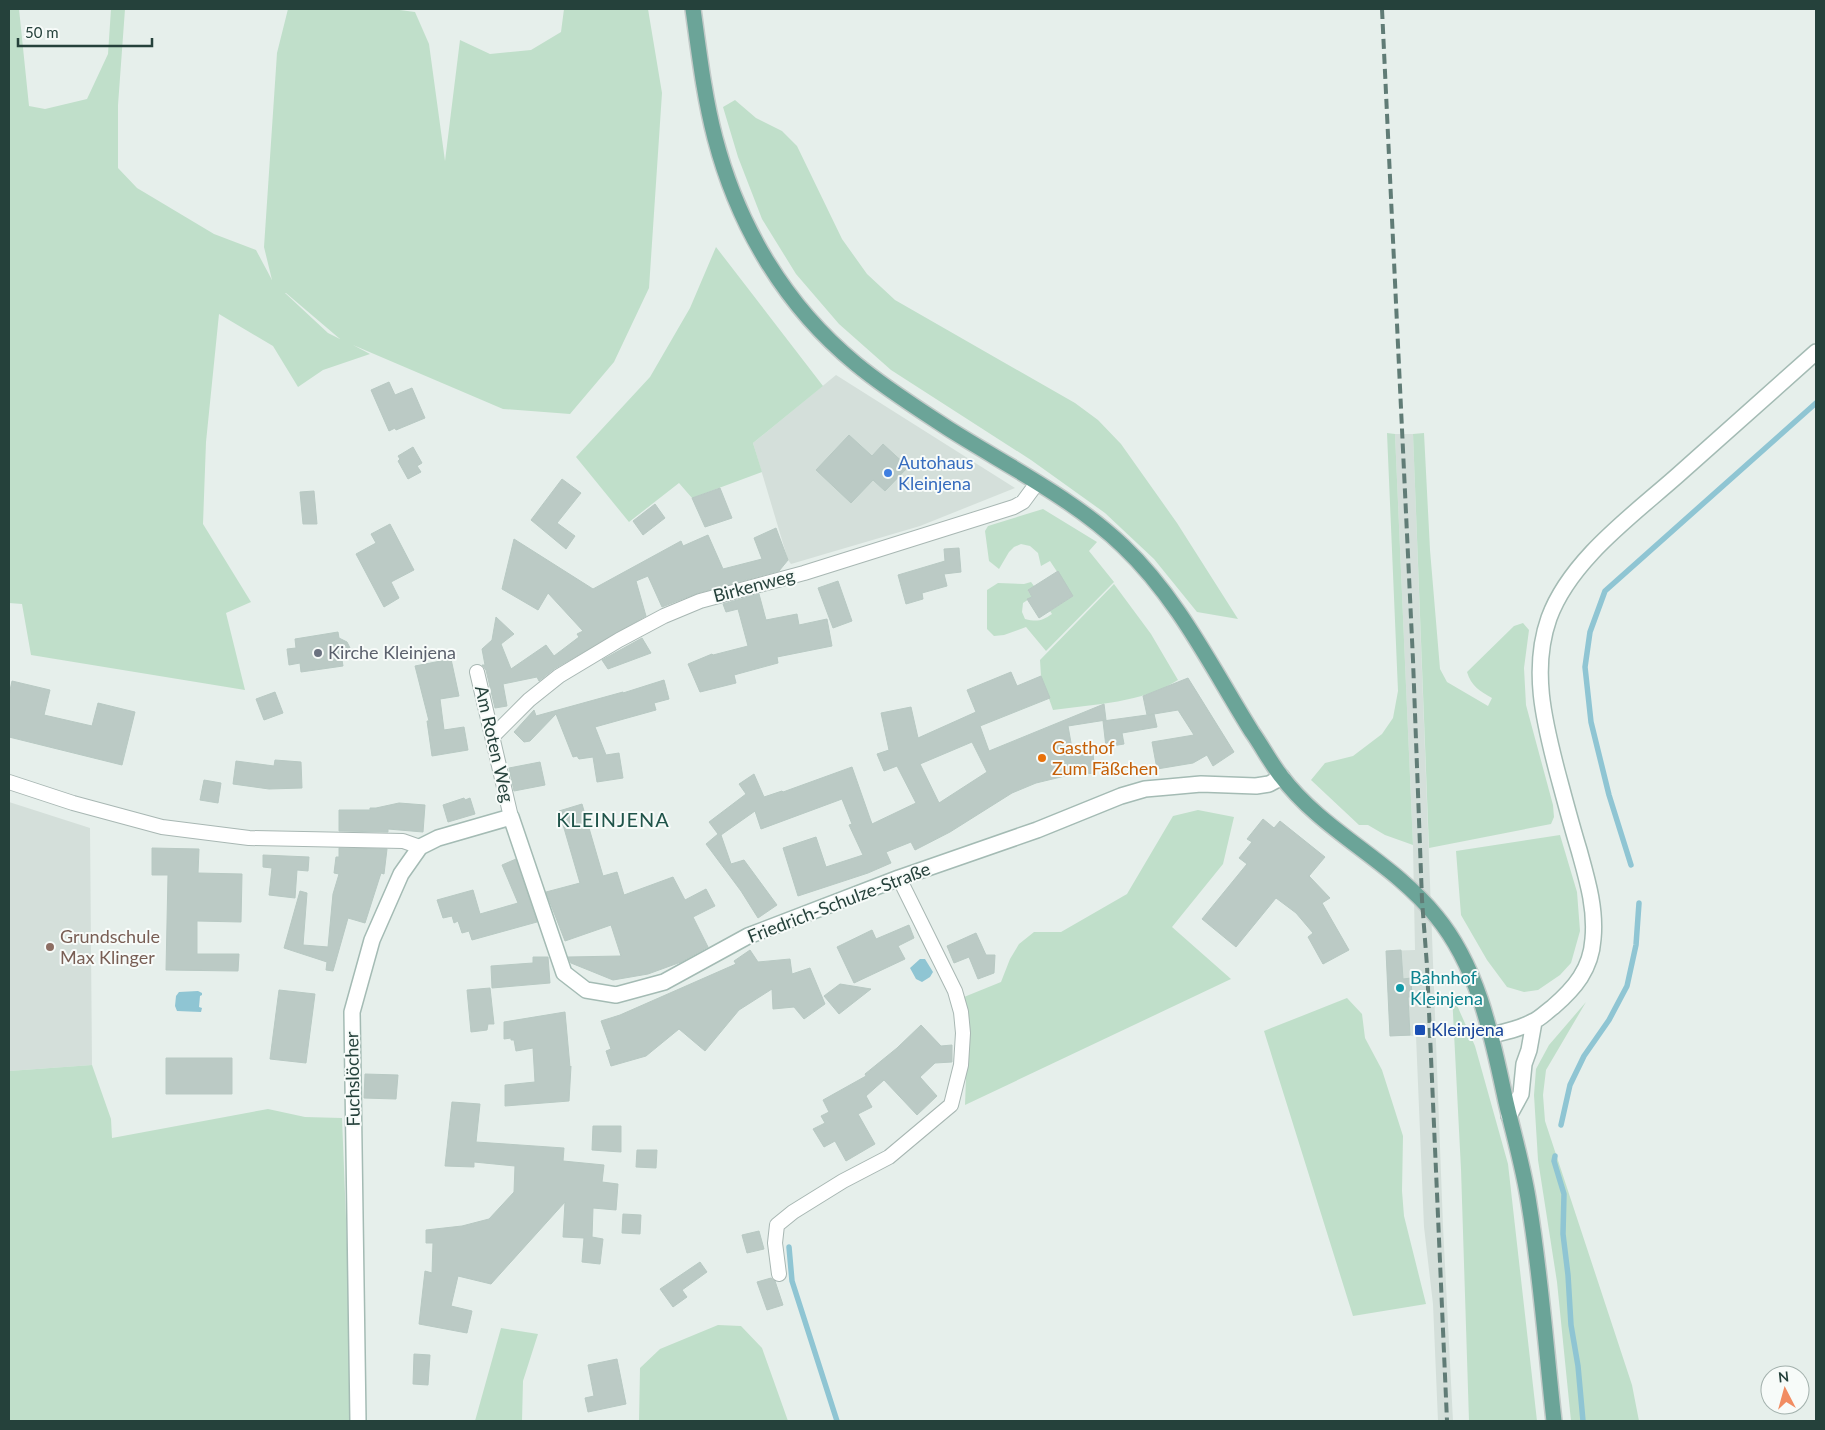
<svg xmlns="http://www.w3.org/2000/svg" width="1825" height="1430" viewBox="0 0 1825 1430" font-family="Lato,sans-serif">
<rect width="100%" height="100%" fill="#e6efeb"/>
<path fill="#d4dfda" d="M836 375 1015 488 920 526 791 564 788 560 753 443Z
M1395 434H1413L1443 1226 1453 1421H1438L1433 1304 1424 1227 1416 1036H1390L1386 951 1415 950 1413 845Z
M9 802 90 828 92 1065 9 1071Z"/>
<path fill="#c0dfca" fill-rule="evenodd" d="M9 9H19L29 106 45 109 87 99 108 54 111 9H125L118 105V168L137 188 214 234 256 250 272 280 264 247 277 53 288 9H392L415 12 429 44 445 161 460 40 490 54 531 50 561 32 564 9H648L662 93 649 288 614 362 570 414 503 409 353 345 370 354 323 370 298 387 273 346 219 314 206 442 203 524 251 602 226 613 245 690 31 655 22 604 9 603ZM285 293H286L340 339 328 333Z
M735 100 756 118 782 131 797 146 842 239 867 274 895 300 1075 403 1098 420 1121 444 1177 523 1238 619 1197 612 1154 559 1105 513 1031 460 891 370 839 324 796 274 762 219 738 157 723 107Z
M716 247 823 386 753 443 762 472 692 498 679 483 629 522 576 457 650 377 690 308Z
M1387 433 1395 434 1413 845 1385 835 1368 825H1359L1311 780 1325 763 1353 756 1382 734 1393 718 1398 691Z
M1424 433 1430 550 1440 669 1447 682 1488 706 1492 698C1480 691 1471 686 1467 672L1514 626 1523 623 1529 630 1524 668 1526 705 1553 805 1554 817 1551 824 1429 848 1413 434Z
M1043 509 1097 542 1089 551 1114 582 1046 651 1026 627 1004 635 994 636 987 629V590L998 583 1024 584 1031 582 1034 586 1028 591 1032 597 1023 603 1022 612 1025 619C1037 622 1042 621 1052 614L1050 611 1073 596 1050 561 1041 566 1038 553 1030 546 1021 544 1014 547 1009 552 999 569 989 561 985 531 988 526Z
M1114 584 1151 634 1178 680C1142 703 1095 704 1053 710L1041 676 1040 660Z
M1198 810 1234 817 1223 864 1172 927 1231 979 965 1105 968 1025 964 997 1001 982 1010 959 1019 944 1034 932H1061L1127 894 1173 816Z
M1560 835 1577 892 1580 931 1571 963 1560 975 1538 990 1524 992 1507 987 1487 960 1461 915 1456 851Z
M1452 994 1475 1046 1508 1164 1537 1421H1469L1461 1169Z
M1347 998 1362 1014 1365 1038 1382 1070 1403 1136 1402 1191 1404 1216 1426 1304 1353 1316 1264 1031Z
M1586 1002 1546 1070 1543 1095 1545 1121 1632 1385 1639 1421H1571L1557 1282 1538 1160 1534 1095 1536 1069 1549 1045Z
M92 1065 111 1119 112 1138 268 1109 305 1117 342 1118 354 1421H9V1071Z
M718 1325 741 1326 762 1348 788 1421H639L640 1368 660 1349Z
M501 1328 538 1334 523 1381 522 1421H475Z"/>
<path fill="#8fc5d3" d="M920 959H925L933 972 930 977 922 982 916 979 910 968Z
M198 991 202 993V995L200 996 199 1007 202 1008 201 1012 177 1011 175 1006 176 996 179 992Z"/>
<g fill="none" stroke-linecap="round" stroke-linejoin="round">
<path stroke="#8fc5d3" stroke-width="5.5" d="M1631 865 1609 795 1591 722 1585 667 1590 632 1605 591 1816 403
M1561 1125 1570 1085 1584 1056 1609 1020 1627 986 1636 945 1639 903
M1555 1156 1554 1161 1564 1194 1563 1234 1568 1275 1571 1325 1578 1366 1583 1421
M789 1247 792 1281 837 1421"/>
</g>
<path fill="#bbcac5" stroke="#b8c9c3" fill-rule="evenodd" d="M389 382 395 395 412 388 425 418 396 430 395 428 389 431 371 390Z
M849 435 872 456 883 444 908 467 885 491 873 480 851 503 816 470Z
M413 447 422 463 417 466 421 472 408 479 398 461 400 459 398 456Z
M562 479 581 493 557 523 575 536 566 549 531 520Z
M720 488 732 518 705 527 692 498Z
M314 491 317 524H303L300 492Z
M655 504 665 518 643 535 633 521Z
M390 524 414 570 391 582 399 598 384 607 356 554 376 543 371 534Z
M776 528 788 560 779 571 698 593 662 607 648 576 636 581 646 616 554 669 539 681 537 677 503 684 507 706 495 708 486 670 482 665H485L482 649 492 640 496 617 514 634 501 644 511 669 546 645 554 656 579 637 577 634 583 631 548 593 538 610 502 589 514 539 593 589 681 541 683 546 708 535 723 569 762 559 754 538Z
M959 548 961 572 944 574 947 586 922 593 923 599 906 604 898 575 945 561 944 549Z
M1058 571 1073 596 1039 618 1027 599 1032 597 1028 590Z
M838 581 852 621 833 628 818 588Z
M759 594 766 620 797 614 799 625 827 619 832 646 777 657 778 663 734 675 736 683 700 692 688 664 712 654 713 655 748 646 738 609 726 612 723 604Z
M338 632 339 638 347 642 350 648 348 654 342 660 343 666 301 672 300 663 289 665 287 649 296 648 295 639Z
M642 638 651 653 608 669 602 660Z
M451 659 459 696 440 699 444 730 464 727 468 750 432 756 427 721H429L415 666Z
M1011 672 1017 686 1041 676 1050 698 980 726 989 751 1104 704 1106 720 1068 726 1073 754 1093 753 1095 773 1065 776 1036 783 1012 793 950 832 915 850 911 842 886 852 891 863 868 873 798 896 783 848 816 837 826 867 863 855 849 825 852 824 842 799 761 829 755 811 721 835 731 864 744 860 777 905 758 918 741 891 706 844 718 834 709 822 746 794 739 784 754 774 764 797 782 791 783 792 852 767 872 824 916 803 897 766 884 771 877 754 889 750 881 713 911 707 918 738 976 712 967 690ZM972 742 987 772 939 803 920 764Z
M1188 678 1234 752 1213 766 1207 755 1193 763 1157 769 1152 742 1194 735 1178 710 1148 715 1154 714 1157 727 1122 733 1124 744 1106 747 1103 721 1147 715 1143 696Z
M664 680 669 699 654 703 656 710 595 727 606 755 619 753 623 778 597 782 593 757 579 759 577 756 573 757 556 714 530 741 524 742 514 732 534 710 536 716 623 692V693Z
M12 681 50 690 44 715 92 726 98 703 135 712 122 765 9 737V695Z
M275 692 283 713 264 720 256 699Z
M275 760 301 762 302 788 269 789 233 784 236 761 274 766Z
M540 762 545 785 514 791 509 768Z
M204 780 221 783 218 803 200 800Z
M464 798 465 800 470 798 475 814 448 822 443 805Z
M399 803 425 805 423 832 388 829V832L339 831V810H370V808H376Z
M582 804 603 876 617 872 624 895 673 877 685 900 706 889 715 906 693 917 708 947 681 962 648 974 613 980 571 963 568 957 621 956 611 925 565 941 546 892 580 883 559 811Z
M1263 819 1274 828 1280 821 1325 857 1309 876 1330 898 1322 903 1349 950 1323 964 1308 937 1313 933 1296 913 1276 898 1236 947 1202 919 1247 864 1239 858 1252 842 1247 839Z
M152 848 199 849 198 873 242 874 241 922 197 921V954H239L238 971 166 970 168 875H152Z
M339 848 387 849 384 874 381 873 365 923 348 918 333 971 326 970 327 962 284 948 300 891 307 893 303 945 328 947 333 894 339 874 334 873 336 857H339Z
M263 855 309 857 308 871 297 870 295 898 269 895 272 868 263 867Z
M516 859 537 922 472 940 469 931 462 933 458 921 454 923 452 916 443 918 437 900 473 890 480 914 518 903 502 865Z
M909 925 914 938 898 946 905 959 854 983 837 947 872 930 876 939Z
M976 933 986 955H995L994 973 978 979 969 957 954 963 947 946Z
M750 950 758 962 790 959 792 974 810 968 825 1004 804 1019 794 1007 773 1009 772 989 739 1010 705 1051 679 1029 646 1056 611 1066 606 1051 611 1049 601 1021 620 1015 736 964 734 961Z
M1401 950 1403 979 1411 978 1412 997H1408L1410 1035 1390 1036 1386 951Z
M533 957H548L550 983 492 988 491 966 533 963Z
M840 984 871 989 839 1014 824 996Z
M490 988 494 1024H488L487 1030 471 1032 467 990Z
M279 990 315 994 306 1063 270 1059Z
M565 1012 570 1067 571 1066 569 1101 505 1106V1085L535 1082 533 1048 516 1051 514 1040H511V1038L504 1039V1022Z
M921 1025 941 1046 952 1045V1062L935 1063 920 1077 937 1096 917 1115 884 1080 866 1096 872 1107 858 1114 875 1144 846 1161 835 1141 824 1147 813 1129 825 1123 821 1116 829 1112 823 1100 866 1076 865 1074 897 1048Z
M166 1058H232V1094H166Z
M365 1074 398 1075 396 1099 364 1098Z
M452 1102 480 1104 476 1142 564 1148 563 1161 604 1165 602 1182 618 1184 616 1210 593 1208 592 1237 603 1239 600 1264 582 1262 584 1238 563 1237 565 1202 491 1284 458 1276 451 1306 472 1311 467 1333 419 1324 425 1271 432 1273 433 1243H426V1230L462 1226 489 1219 514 1192 515 1166 474 1162V1167L445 1166Z
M593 1126H621V1152L592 1150Z
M637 1150H657L656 1168 636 1167Z
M623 1214 641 1215 640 1234 622 1233Z
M759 1231 764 1249 747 1253 742 1235Z
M700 1262 707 1272 682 1290 687 1297 673 1307 660 1289Z
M771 1278 775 1281 783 1305 767 1310 757 1282Z
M414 1354 430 1355 428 1385 413 1384Z
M617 1359 626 1404 588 1412 585 1398 594 1396 588 1365Z"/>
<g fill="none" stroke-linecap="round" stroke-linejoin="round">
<g stroke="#a8b7b3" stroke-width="16">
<path id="street" d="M477 672 511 817
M493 736 529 700 559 676 619 640 664 616 700 601 804 573 1014 507 1023 502 1037 483
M9 782 73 803 162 827 249 838 403 841 420 847
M779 1274 775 1243 777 1225 793 1212 843 1181 889 1157 951 1105 961 1065 963 1033 961 1012 955 991 899 878"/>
</g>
<g stroke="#a4bbb4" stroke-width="18">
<path id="secondary" d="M1491 1035C1505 1032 1519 1029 1532 1022 1540 1019 1546 1012 1553 1007 1575 988 1591 969 1593 939 1596 908 1587 879 1579 850 1571 824 1564 797 1557 771 1544 721 1531 669 1549 618 1570 560 1633 515 1678 475 1724 434 1770 393 1816 352
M1509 1116 1521 1094 1524 1064 1529 1050 1534 1022
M358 1421 352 1012 372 940 401 874 420 847 438 838 511 817 564 973 586 990 616 995 664 982 748 936 899 878 1037 830 1121 796 1145 789 1168 787 1201 784 1256 786 1269 784 1282 777"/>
</g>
<g stroke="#c2cac8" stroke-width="18">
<path id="primary" d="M693 9C699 52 704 96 715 138 738 226 785 306 856 364 885 388 917 408 949 429 1006 465 1074 499 1123 546 1178 598 1212 668 1252 732 1262 746 1270 762 1281 776 1323 832 1392 861 1436 916 1479 968 1492 1037 1506 1102 1514 1136 1524 1170 1529 1204 1541 1276 1546 1349 1554 1421"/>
</g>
<use href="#street" stroke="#fff" stroke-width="14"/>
<use href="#secondary" stroke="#fff" stroke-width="15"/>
<use href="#primary" stroke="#6ba498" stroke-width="15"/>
<path stroke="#607c76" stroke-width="4" stroke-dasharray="10 5" stroke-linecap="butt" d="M1382 9 1413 660 1422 900 1427 966 1447 1421"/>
</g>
<circle fill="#3f7fe0" stroke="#f7fbf9" stroke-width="2" cx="888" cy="473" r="5"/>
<circle fill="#6b7280" stroke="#f7fbf9" stroke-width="2" cx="318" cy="653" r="5"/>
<circle fill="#e8710a" stroke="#f7fbf9" stroke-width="2" cx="1042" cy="758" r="5"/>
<circle fill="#8d6e63" stroke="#f7fbf9" stroke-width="2" cx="50" cy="947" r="5"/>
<circle fill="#0f9aa8" stroke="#f7fbf9" stroke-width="2" cx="1400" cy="988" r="5"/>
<rect fill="#1a4fb4" stroke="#f7fbf9" stroke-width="2" x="1414" y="1024" width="12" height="12" rx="2.5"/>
<g text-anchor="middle" stroke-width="4" stroke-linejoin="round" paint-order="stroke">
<g font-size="18" fill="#366cbe" stroke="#f7fbf9" text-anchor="start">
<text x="898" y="469">Autohaus<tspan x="898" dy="21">Kleinjena</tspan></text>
</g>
<g font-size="18" fill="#25413b" stroke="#f7fbf9">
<text transform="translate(754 586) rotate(-15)" y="6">Birkenweg</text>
<text transform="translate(494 744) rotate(77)" y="6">Am Roten Weg</text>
<text transform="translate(839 903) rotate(-21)" y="6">Friedrich-Schulze-Straße</text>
<text transform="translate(353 1079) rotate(-91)" y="6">Fuchslöcher</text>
</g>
<g font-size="18" fill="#5b616d" stroke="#f7fbf9" text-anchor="start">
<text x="328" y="659">Kirche Kleinjena</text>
</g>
<g font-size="18" fill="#c56008" stroke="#f7fbf9" text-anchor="start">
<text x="1052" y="754">Gasthof<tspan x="1052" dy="21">Zum Fäßchen</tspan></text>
</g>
<g font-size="18" fill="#785e54" stroke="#f7fbf9" text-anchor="start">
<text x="60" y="943">Grundschule<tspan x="60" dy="21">Max Klinger</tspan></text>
</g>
<g font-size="18" fill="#0d838f" stroke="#f7fbf9" text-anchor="start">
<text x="1410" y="984">Bahnhof<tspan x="1410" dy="21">Kleinjena</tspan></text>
</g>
<g font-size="18" fill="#164399" stroke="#f7fbf9" text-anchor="start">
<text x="1431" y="1036">Kleinjena</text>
</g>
<g font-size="20" letter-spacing="1" fill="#20544a" stroke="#f7fbf9">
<text x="613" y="827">KLEINJENA</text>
</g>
</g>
<rect width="1825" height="1430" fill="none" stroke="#25413b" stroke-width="20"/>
<g transform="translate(1785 1390) rotate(354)"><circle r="24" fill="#f7fbf9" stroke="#a3b1ad"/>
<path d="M0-4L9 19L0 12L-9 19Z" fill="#f18c62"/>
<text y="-8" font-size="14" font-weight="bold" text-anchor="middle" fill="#25413b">N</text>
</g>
<path d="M18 38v8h134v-8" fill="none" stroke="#25413b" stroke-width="2.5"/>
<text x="25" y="38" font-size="15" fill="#25413b" stroke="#f7fbf9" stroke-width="4" paint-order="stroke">50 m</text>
</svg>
